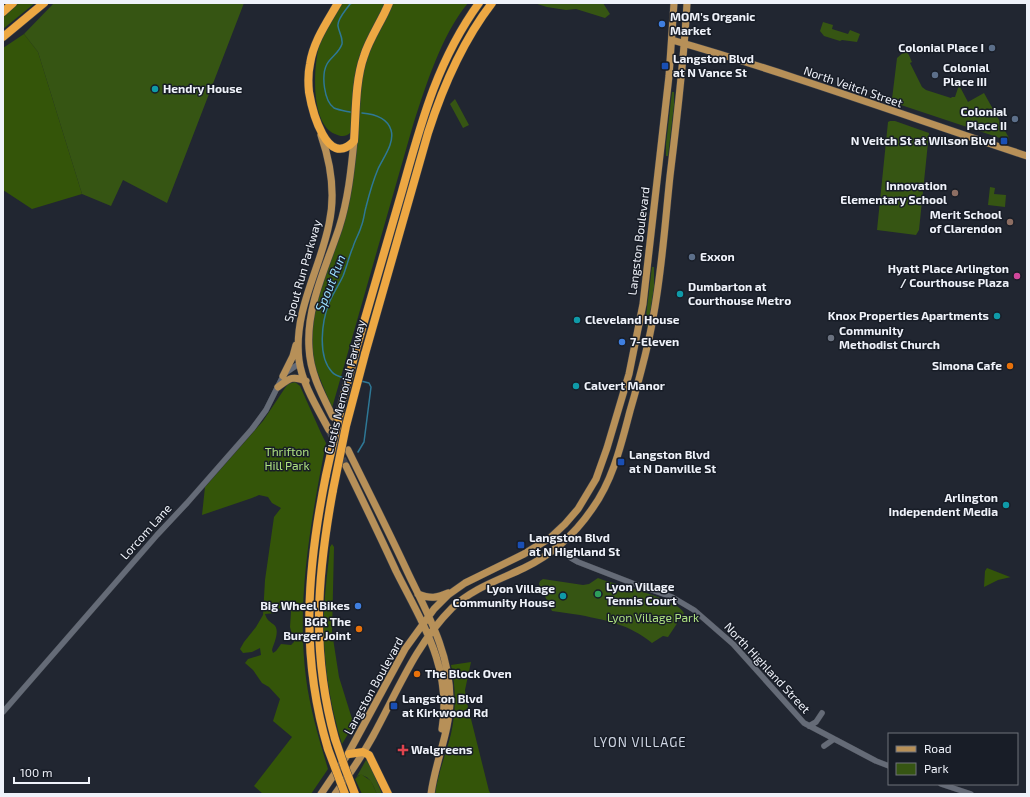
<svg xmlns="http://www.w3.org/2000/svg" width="1030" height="797" viewBox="0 0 1030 797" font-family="'Exo 2',sans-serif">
<rect width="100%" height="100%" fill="#212631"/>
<path fill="#365513" d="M54 3H244L167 203 123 180 111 206 82 194 38 52 24 34Z
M534 3H603L610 14 605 18 576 9 566 10 547 7Z
M823 22 833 25 832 29 848 34 850 30 860 34 857 42 842 40 840 41 824 36 820 31Z
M905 51C909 53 910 58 912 62L910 63 922 87 926 90 951 98 952 97H955L959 85 968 102 984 93 1009 138V141L895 103 892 99 897 58Z
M672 92H674V105L668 156H666V144Z
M455 99 469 125 463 128 450 104Z
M890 121H895L929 133 919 230 916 235 877 230 888 122Z
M990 187 995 188 994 194 1006 195 1005 207 988 205Z
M652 267H654V287L648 327 646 326V316Z
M598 578C615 585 677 598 684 613L668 637 663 636 652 643C628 624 609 621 580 615 570 614 562 612 552 611L539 584 540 581 543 579 583 585 589 584Z
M366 760 369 762 382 794H377C373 785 370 775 359 775L356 778Z"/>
<path fill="#345509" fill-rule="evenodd" d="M18 3H35L3 29V17Z
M342 3H385C377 22 365 39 359 58 352 81 353 108 351 132 347 137 341 137 335 134 310 124 313 65 320 43 325 29 334 16 342 3Z
M393 3H468C441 36 426 85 413 125L332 408 314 364 310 344 316 303 347 210 352 186 363 72 372 44Z
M24 34 38 52 82 194 32 209 3 190V48Z
M295 382 300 386 321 433 326 443C311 520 296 600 306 678 310 709 319 739 328 769L311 794H263L254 786 292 737 273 721 280 699 269 687 262 683 253 670 245 663 248 659 261 655 260 648 252 652 243 653 240 649 244 642 256 627 263 615 265 580 274 517 281 508 272 503 268 497 259 495 252 498 202 515 205 487 263 421 285 388 288 384ZM284 604 289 605 291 612 290 627 294 642 291 645 281 644 276 651 273 653 272 650C274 643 281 629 273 624 269 621 267 620 265 614L275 613Z
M332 544 334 547 332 632 339 677 353 722 351 729 342 744C329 702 322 655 324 611 325 589 328 568 330 547Z
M987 568 1010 577H1011L998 580 984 587 985 571Z
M471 662 465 690 466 699 489 791 491 794H435C438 773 446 754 451 734 456 712 456 687 451 665Z
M361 774 371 781 377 794H362L355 779Z"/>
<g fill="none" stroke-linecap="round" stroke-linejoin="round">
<path stroke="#2e7896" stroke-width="1.5" d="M350 112C345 111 338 110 334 108 324 101 321 75 327 64 331 57 339 53 342 44 343 37 339 33 338 26 337 19 346 10 350 4L352 3
M345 378C341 377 335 376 332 372 317 356 322 321 329 303 333 293 339 285 343 276 347 266 349 256 353 247 355 240 359 234 361 227 364 220 364 214 366 207 369 195 373 181 378 169 383 158 395 143 391 130 387 117 374 114 362 113
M358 452 364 442 371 387 369 383 361 381"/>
<path stroke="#40454f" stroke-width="7" stroke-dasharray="7 3.5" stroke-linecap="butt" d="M329 430 346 466"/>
<g stroke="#3d414a" stroke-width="6">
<path id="minor" d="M550 538 559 545 571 558 578 562 632 583 672 597 694 610 733 644 804 723 876 761 889 766
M3 712 157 535 187 503 252 429 266 410 284 374 300 363
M809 726 816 722 822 713
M824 746 834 739
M941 784 971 794"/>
</g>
<g stroke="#3d414a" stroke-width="8">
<path id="major" d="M672 40C791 74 909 117 1027 156
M321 135C331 164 336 193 329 224 320 270 293 311 299 360 302 384 318 409 329 430
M283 376 293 356 296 345
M278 387C289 379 292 375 306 381
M333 417C322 395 310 373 309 348 306 307 326 267 339 228 348 200 351 171 354 141
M348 450C368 491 389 532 408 573 427 613 450 653 450 699 450 732 435 762 431 794
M346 466C363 501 380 536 396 571 422 623 452 667 442 729
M418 594C430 599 437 598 448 593
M321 794 348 754 405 649 434 609 448 595 465 583 524 554 550 538 565 524 578 509 596 479 607 448 629 374 643 304 669 76 674 3
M335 794C349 775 362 756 373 736 397 692 416 644 452 608 473 588 499 580 524 568 551 555 575 534 592 509 613 480 621 445 630 411 639 380 648 349 653 318 662 271 665 223 670 176 677 119 684 61 687 3"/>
</g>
<g stroke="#3d414a" stroke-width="9">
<path id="highway" d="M338 3C327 22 313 42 310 64 308 73 308 82 309 92 312 110 327 170 354 141 356 114 355 81 364 56 370 37 382 21 389 3
M3 12 13 3
M3 37 44 3
M357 346C372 294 387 242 402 191 421 123 437 61 479 3
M365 354 428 133C443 86 462 42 492 3
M326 475C307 569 300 656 328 749
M333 490C317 577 311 652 335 739
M349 754 363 752 369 755 388 794"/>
</g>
<use href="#minor" stroke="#656b77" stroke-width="5.5"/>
<use href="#major" stroke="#b79058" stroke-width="7"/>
<use href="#highway" stroke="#eda843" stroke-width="8"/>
<g stroke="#3d414a" stroke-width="9" stroke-linecap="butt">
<path id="highway-bridge" d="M326 475 342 403 357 346
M333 490 346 426 365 354
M335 739 345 768 355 794
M328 749 345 794"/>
</g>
<use href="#highway-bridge" stroke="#eda843" stroke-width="8"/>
</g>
<g fill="#3f7fe0" stroke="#181d27" stroke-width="1.5">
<circle cx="662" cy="24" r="4"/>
<circle cx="622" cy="342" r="4"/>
<circle cx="358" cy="606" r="4"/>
</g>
<g fill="#5c6f8a" stroke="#181d27" stroke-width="1.5">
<circle cx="992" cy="48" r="4"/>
<circle cx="935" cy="75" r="4"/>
<circle cx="1015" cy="119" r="4"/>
<circle cx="692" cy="257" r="4"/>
</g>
<g fill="#1a4fb4" stroke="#181d27" stroke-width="1.5">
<rect x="661" y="62" width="8" height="8" rx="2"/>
<rect x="1000" y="137" width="8" height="8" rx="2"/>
<rect x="617" y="458" width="8" height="8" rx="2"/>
<rect x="517" y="541" width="8" height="8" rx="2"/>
<rect x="390" y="702" width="8" height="8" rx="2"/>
</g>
<g fill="#0f9aa8" stroke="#181d27" stroke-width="1.5">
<circle cx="155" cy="89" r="4"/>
<circle cx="680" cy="294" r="4"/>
<circle cx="997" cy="316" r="4"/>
<circle cx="577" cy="320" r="4"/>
<circle cx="576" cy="386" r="4"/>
<circle cx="1006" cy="505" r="4"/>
<circle cx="563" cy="596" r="4"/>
</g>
<g fill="#8d6e63" stroke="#181d27" stroke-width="1.5">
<circle cx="955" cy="193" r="4"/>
<circle cx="1010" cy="222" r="4"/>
</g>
<circle fill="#d1479c" stroke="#181d27" stroke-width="1.5" cx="1017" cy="276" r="4"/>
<circle fill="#6b7280" stroke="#181d27" stroke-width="1.5" cx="831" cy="338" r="4"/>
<g fill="#e8710a" stroke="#181d27" stroke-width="1.5">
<circle cx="1010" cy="366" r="4"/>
<circle cx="359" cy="629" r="4"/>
<circle cx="417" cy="674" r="4"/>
</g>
<circle fill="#2e9e5b" stroke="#181d27" stroke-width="1.5" cx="598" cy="594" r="4"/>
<path fill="#e0444e" stroke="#181d27" stroke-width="1.5" d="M401 744h4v4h4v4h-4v4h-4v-4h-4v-4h4z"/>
<g text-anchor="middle" stroke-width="3" stroke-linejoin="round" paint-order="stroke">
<g font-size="12" font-weight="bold" fill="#eff2fa" stroke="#181d27" text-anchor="start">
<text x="670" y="21">MOM's Organic<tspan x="670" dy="14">Market</tspan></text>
<text x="984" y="52" text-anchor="end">Colonial Place I</text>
<text x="673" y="63">Langston Blvd<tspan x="673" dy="14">at N Vance St</tspan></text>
<text x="943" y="72">Colonial<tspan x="943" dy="14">Place III</tspan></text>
<text x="163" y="93">Hendry House</text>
<text x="1007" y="116" text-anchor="end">Colonial<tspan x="1007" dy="14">Place II</tspan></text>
<text x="996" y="145" text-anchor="end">N Veitch St at Wilson Blvd</text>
<text x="947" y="190" text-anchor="end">Innovation<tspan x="947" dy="14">Elementary School</tspan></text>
<text x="1002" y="219" text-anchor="end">Merit School<tspan x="1002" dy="14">of Clarendon</tspan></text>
<text x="700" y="261">Exxon</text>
<text x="1009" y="273" text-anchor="end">Hyatt Place Arlington<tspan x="1009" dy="14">/ Courthouse Plaza</tspan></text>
<text x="688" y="291">Dumbarton at<tspan x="688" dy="14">Courthouse Metro</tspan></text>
<text x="989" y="320" text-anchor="end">Knox Properties Apartments</text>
<text x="585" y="324">Cleveland House</text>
<text x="839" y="335">Community<tspan x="839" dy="14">Methodist Church</tspan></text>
<text x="630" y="346">7-Eleven</text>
<text x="1002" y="370" text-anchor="end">Simona Cafe</text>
<text x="584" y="390">Calvert Manor</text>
<text x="629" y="459">Langston Blvd<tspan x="629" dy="14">at N Danville St</tspan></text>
<text x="998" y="502" text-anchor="end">Arlington<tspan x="998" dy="14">Independent Media</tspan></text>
<text x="529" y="542">Langston Blvd<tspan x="529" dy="14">at N Highland St</tspan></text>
<text x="606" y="591">Lyon Village<tspan x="606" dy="14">Tennis Court</tspan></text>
<text x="555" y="593" text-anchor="end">Lyon Village<tspan x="555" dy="14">Community House</tspan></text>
<text x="350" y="610" text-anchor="end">Big Wheel Bikes</text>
<text x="351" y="626" text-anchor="end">BGR The<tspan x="351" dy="14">Burger Joint</tspan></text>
<text x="425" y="678">The Block Oven</text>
<text x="402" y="703">Langston Blvd<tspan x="402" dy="14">at Kirkwood Rd</tspan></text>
<text x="411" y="754">Walgreens</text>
</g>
<g font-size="12" fill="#eff2fa" stroke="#181d27">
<text transform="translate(853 87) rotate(19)" y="4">North Veitch Street</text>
<text transform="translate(639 241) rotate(-83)" y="4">Langston Boulevard</text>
<text transform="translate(303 271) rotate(-74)" y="4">Spout Run Parkway</text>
<text transform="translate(345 387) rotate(-76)" y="4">Custis Memorial Parkway</text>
<text transform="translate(146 532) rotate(-48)" y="4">Lorcom Lane</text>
<text transform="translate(767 668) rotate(47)" y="4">North Highland Street</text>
<text transform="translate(374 686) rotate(-61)" y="4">Langston Boulevard</text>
</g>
<g font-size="12" fill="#aee180" stroke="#181d27">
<text x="287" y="456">Thrifton<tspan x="287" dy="14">Hill Park</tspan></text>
<text x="653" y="622">Lyon Village Park</text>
</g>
<g font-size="13" font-style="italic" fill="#99defd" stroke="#181d27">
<text transform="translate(330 283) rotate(-68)" y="5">Spout Run</text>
</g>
<g font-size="13" letter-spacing="1" fill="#cfd6e4" stroke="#181d27">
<text x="640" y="747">LYON VILLAGE</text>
</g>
</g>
<rect width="1030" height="797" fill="none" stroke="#eff2fa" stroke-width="8"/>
<rect x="888" y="733" width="130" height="52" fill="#181d27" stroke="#6e727b"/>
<rect x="896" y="746" width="20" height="6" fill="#b79058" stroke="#6e727b"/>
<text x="924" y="753" font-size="12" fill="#eff2fa">Road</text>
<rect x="896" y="763" width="20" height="12" fill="#365513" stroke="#6e727b"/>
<text x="924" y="773" font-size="12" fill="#eff2fa">Park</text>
<path d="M14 777v6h75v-6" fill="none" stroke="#eff2fa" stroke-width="2"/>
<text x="20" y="777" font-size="12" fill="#eff2fa" stroke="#181d27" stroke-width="3" paint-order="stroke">100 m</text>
</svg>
